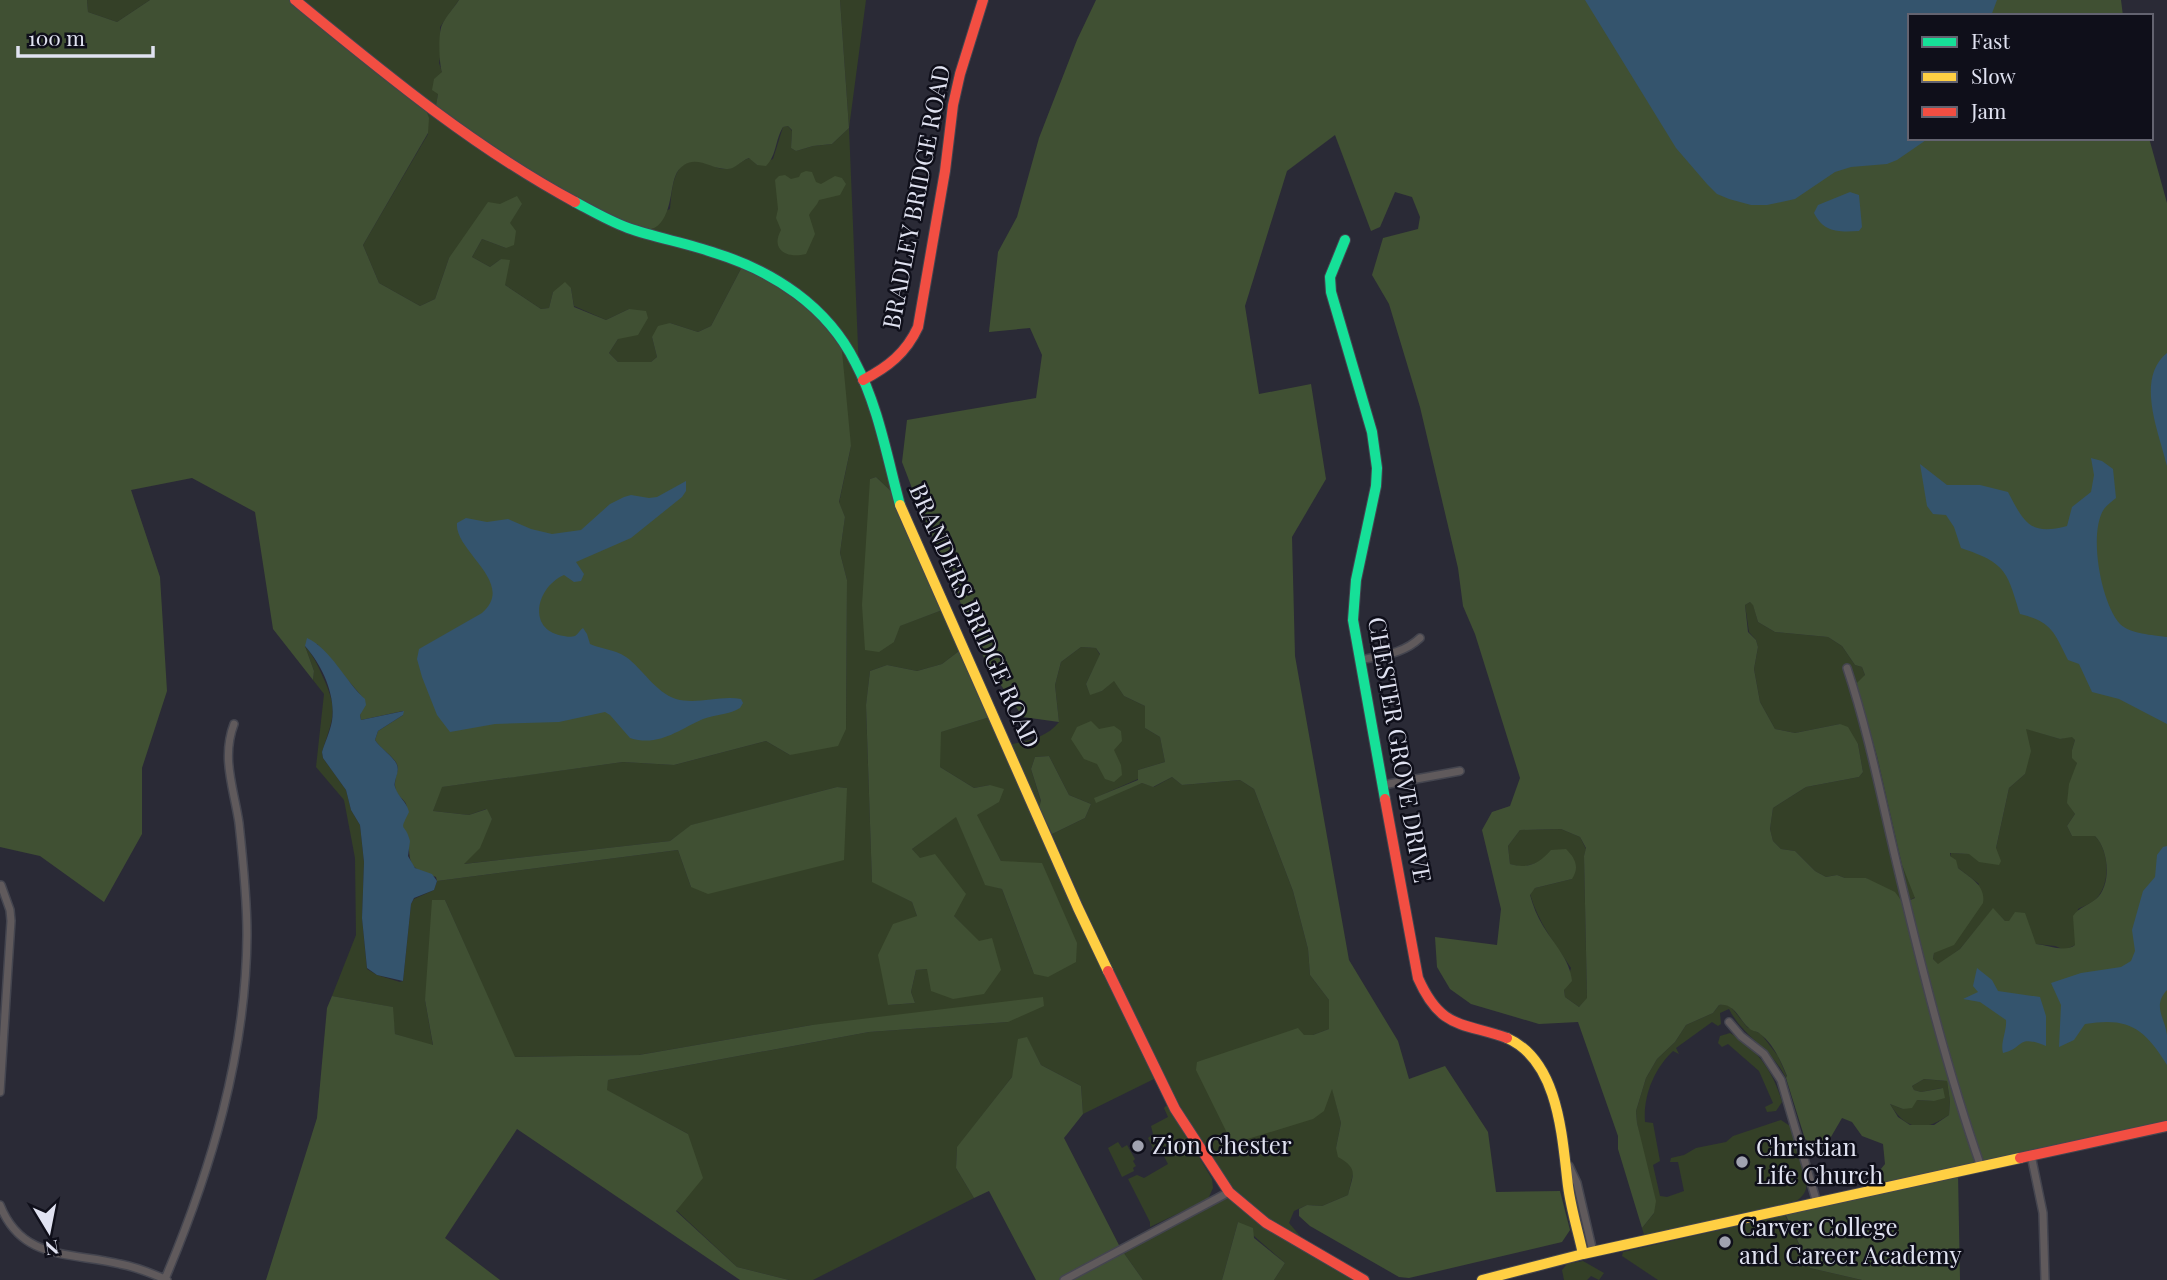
<svg xmlns="http://www.w3.org/2000/svg" width="2167" height="1280" viewBox="0 0 2167 1280" font-family="'Playfair Display',serif">
<rect width="100%" height="100%" fill="#2a2a36"/>
<path fill="#344027" d="M87 0H150L117 22 88 12Z
M295 0H459L440 27 441 52 439 63 442 72 435 111Z
M840 0H866L849 128 859 371 894 494 876 477 870 479 894 642 899 626 945 609 963 648 942 664 917 671 887 665 870 671 866 706 872 881 912 902 917 916 888 1005 915 1003 911 992 916 970 927 969 979 942 954 916 920 859 912 849 956 816 985 884 1002 889 1034 974 1001 861 976 815 998 802 990 785 974 788 940 767V732L993 716 1158 1077 1083 1114 1081 1086 1041 1065 1027 1038 1012 1077 957 1148 956 1168 974 1198 813 1280H789L737 1267 676 1210 688 1134 606 1090 608 1080 869 1032 1008 1022 812 1025 639 1055 514 1057 445 900 425 1000 433 1046 395 1034 392 1007 332 996 356 935 355 858 344 800 316 767 324 694 313 680 314 671 305 646C312 654 318 665 322 675 339 711 333 717 322 752L323 758 346 790 351 810 360 825 364 862 362 918 367 969 377 975 400 982 403 981 411 904 414 899 434 890 437 881 678 850 691 887 847 788 837 787 692 825 670 841 463 864 492 819 486 809 469 815 433 811 441 787 623 762 674 765 766 741 790 755 846 728 847 580 840 553 845 517 839 503 851 446 744 263 711 326 698 332 670 323 652 337 657 357 651 362H618L609 353 618 339 629 309 606 320 574 306 571 288 553 292 549 308 541 309 505 285 501 259 490 267 472 257 482 239 506 248 509 223 522 204 449 258 435 299 420 306 379 283 363 245 428 134 424 105 628 228 670 209C672 191 672 159 698 161 707 162 716 169 725 169 735 170 740 160 750 158L757 165 773 159 783 127 788 126 792 131 791 148 796 151 813 146 832 144 849 128Z
M1750 602 1753 604 1758 622 1775 632 1828 637 1842 646 1855 665 1862 667 1865 675 1858 692 1877 756 1902 865 1916 897 1903 903 1866 878H1845L1837 875 1826 877 1815 871 1795 851 1781 849 1773 841 1770 829 1773 808 1806 787 1859 777 1863 772 1858 744 1840 724 1795 733 1775 729 1760 702 1754 669 1758 647 1756 640 1749 632 1745 605Z
M1081 647 1096 648 1100 655 1086 684 1090 694 1102 691 1114 680 1124 696 1145 706V728L1160 737 1165 762 1138 770V779L1095 798 1142 783 1154 787 1172 777 1182 785 1240 780 1254 789 1293 891 1308 949 1310 975 1329 1000V1029L1313 1035H1304L1332 1087 1341 1123 1336 1148 1354 1170 1348 1195 1322 1206 1307 1205 1294 1211 1289 1223 1301 1237C1281 1227 1260 1216 1243 1200 1226 1182 1214 1160 1200 1139 1140 1044 1098 937 1052 834L1085 818 1091 804 1069 795 1049 756 1035 757 1031 769 1041 802 1039 807 1012 744C1031 740 1047 737 1059 722L1055 685 1061 662Z
M2025 728 2060 739 2072 736 2075 740 2072 750 2077 763 2070 806 2075 814 2067 826 2072 836H2095C2109 850 2111 882 2097 898 2093 903 2084 906 2078 909L2075 945 2065 950 2055 946 2036 944 2009 921H2005L1993 909 1960 949 1938 965 1933 959 1934 953 1979 884 1958 868 1950 856 1951 853 1969 854 1996 848 2009 788 2025 774Z
M1561 829 1580 837 1586 849 1584 856 1587 999 1579 1007 1565 997 1564 990 1571 968C1555 944 1538 922 1530 894L1535 888 1572 879 1540 862 1522 867 1510 864 1508 846 1520 830Z
M1725 1004 1731 1007 1747 1027 1761 1034 1778 1056 1787 1077 1786 1078C1772 1049 1743 1037 1729 1009L1720 1013 1721 1024 1718 1026 1712 1022 1676 1048 1679 1054 1673 1051C1654 1069 1643 1096 1645 1122L1653 1123 1660 1161 1653 1165 1660 1196 1667 1197 1684 1191 1678 1162H1670L1671 1158 1684 1155 1696 1148 1726 1142 1733 1136 1781 1120 1790 1126 1807 1184C1805 1199 1795 1202 1782 1207L1645 1238 1642 1228 1654 1213 1637 1123 1636 1111 1646 1078 1657 1059 1675 1042 1686 1025 1713 1013 1719 1005Z
M1730 1033C1757 1048 1774 1073 1782 1102L1776 1111 1767 1112 1765 1107 1773 1103 1759 1071 1728 1044 1722 1047 1718 1043 1720 1036Z
M1924 1079 1947 1081 1950 1101 1949 1115C1924 1132 1906 1131 1890 1104L1903 1109 1917 1100 1934 1101 1942 1088 1921 1092 1914 1090 1912 1086Z
M1166 1106H1169L1212 1179 1213 1188 1208 1199 1150 1227V1222L1128 1179 1137 1175 1144 1178 1168 1164 1160 1149 1153 1153 1151 1150 1153 1148 1148 1138 1153 1134 1151 1126 1168 1117 1164 1108Z
M1118 1142 1122 1148 1127 1145 1135 1159 1133 1161 1136 1166 1133 1168 1134 1171 1122 1177 1108 1148Z
M1229 1192 1238 1202 1363 1280H1274L1285 1263 1238 1222 1222 1280H1143L1121 1249Z
M1785 1215 1810 1268 1862 1280H1658L1622 1256 1623 1252Z
M1583 1261 1604 1273 1599 1280 1591 1276 1587 1280H1564L1562 1270 1567 1264Z"/>
<path fill="#405033" fill-rule="evenodd" d="M0 0H87L88 12 117 22 150 0H293L424 105 429 118 428 133 363 245 379 283 420 306 435 299 449 258 488 202 500 204 517 196 522 204 510 223 516 231 514 245 506 248 482 239 472 257 490 267 501 259 510 260 505 285 541 309 549 308 553 292 565 282 571 288 574 307 606 320 629 309 646 311 648 318 638 335 618 339 609 353 618 362H651L657 357 652 337 658 326 670 323 698 332 711 326 744 263 784 284 841 341 851 446 839 502 845 517 840 553 847 580 846 729 838 746 790 755 766 741 674 765 623 762 442 787 433 811 469 815 487 809 492 819 480 848 464 864 670 841 691 825 837 787 847 788 844 860 708 894 691 887 678 850 437 881 436 877C415 870 409 868 409 846 409 838 404 831 402 824 417 796 394 803 395 783 395 775 401 768 395 761 389 753 381 749 375 740L378 731 403 715V711L361 720 360 715 364 699 317 644 305 646 314 671 313 680 273 629 255 512 192 478 131 490 160 577 167 691 142 768V834L104 902 40 856 0 847Z
M459 0H840L849 128 832 144 813 146 796 151 791 148 792 130 788 126 783 127C775 140 777 155 766 166L757 165 749 158C740 161 735 170 726 169 711 169 698 156 684 165 675 171 674 180 672 189 664 245 641 233 599 215L435 111 438 94 432 90 434 79 442 72C439 64 438 33 442 25 446 16 454 8 459 0Z
M1096 0H2121L2123 16H1910V138H2149L2167 203V1122L1881 1185 1876 1175 1885 1164 1883 1144 1862 1136 1852 1122 1842 1118 1828 1142 1817 1147 1805 1139 1786 1078 1787 1076C1781 1061 1773 1043 1759 1033 1756 1031 1751 1031 1749 1028 1739 1020 1735 1003 1719 1005L1713 1013 1686 1025 1675 1042 1657 1059 1646 1078 1636 1111 1637 1123 1656 1201 1654 1213 1642 1228 1618 1149V1136L1578 1022 1539 1024 1471 1004 1450 989 1437 967 1435 937 1497 945 1501 909 1482 830 1492 812 1510 806 1520 778 1475 634 1463 606 1458 568 1420 407 1389 304 1372 275 1383 238 1418 229 1420 217 1412 197 1395 192 1380 227 1371 231 1335 135 1287 171 1245 306 1259 394 1311 384 1326 479 1292 537 1295 656 1349 960 1398 1041 1409 1079 1445 1066 1488 1132 1496 1192 1560 1191 1570 1230 1562 1242 1409 1278 1399 1277 1310 1226 1299 1216V1209L1307 1205 1322 1206 1348 1195C1353 1174 1359 1169 1338 1157L1336 1148 1341 1123 1332 1089 1324 1111 1313 1119 1241 1141H1231L1196 1070 1197 1062 1298 1028 1304 1035H1313L1329 1029V1000L1310 975 1308 949 1293 891 1254 789 1240 780 1182 785 1172 777 1153 787 1142 783 1096 803 1094 798 1138 780V770L1165 762 1160 737 1145 728V706L1124 696 1114 681 1102 691 1090 695 1086 684 1100 654 1096 648 1081 647 1061 662 1055 685 1059 722 1023 717 987 665 915 496 902 462 907 420 1036 398 1042 355 1030 328 989 332 998 252 1017 217 1039 138 1077 40ZM1750 602 1753 605 1758 622 1775 632 1828 637 1842 646 1855 665 1862 667 1865 675 1857 683 1858 692 1877 756 1902 865 1915 898 1903 903 1895 892 1866 878H1845L1837 875 1826 877 1815 871 1795 851 1781 849 1773 841 1770 829 1773 808 1806 787 1859 777 1863 772 1858 744 1848 727 1840 724 1795 733 1775 729 1760 702 1754 669 1758 647 1756 640 1748 632 1745 605ZM2026 729 2060 739 2072 737 2075 740 2072 750V758L2077 763 2069 784 2067 803 2075 814 2067 826 2072 836H2095C2109 850 2112 885 2096 899 2088 906 2079 907 2073 916L2075 945C2065 953 2048 945 2036 944L2025 913 2015 912 2009 921H2005L1993 908 1960 949 1938 964 1933 959 1934 953 1954 945 1983 903C1986 885 1970 878 1958 868L1956 860 1950 856V853L1969 854 1979 862 1999 865 2001 861 1996 848 2009 788 2025 774 2031 751ZM1561 829 1580 837 1586 848 1584 856 1587 998 1579 1007 1565 997 1564 990 1572 981C1570 960 1554 944 1543 926 1537 916 1533 906 1530 895L1535 888 1572 879C1580 867 1575 858 1566 849L1551 850C1539 864 1528 869 1510 864L1508 846 1520 830ZM1924 1079 1947 1081 1950 1101 1949 1115 1934 1125H1910L1898 1117 1890 1104 1903 1109 1912 1108 1917 1100 1934 1101 1945 1098 1943 1088 1921 1092 1914 1090 1912 1086Z
M806 171 812 172 816 182 821 184 835 176 842 178 846 184 840 195 819 200C817 206 812 209 809 215L815 234 806 254C787 259 770 250 781 230L776 218 778 209 775 180 779 176 785 175 791 179 799 177 801 173Z
M876 477 894 494 945 609 900 626 894 642 879 652 865 650 862 605 870 479Z
M963 648 993 716 941 732 940 767 974 788 990 785 1004 789 999 802 977 815 1001 861 1042 863 1077 943 1076 962 1048 977 1034 974 1002 889 985 885 956 817 912 849 920 858 935 854 966 894 954 916 979 941 992 938 1001 970 984 994 953 999 931 991 927 969 916 970 911 992 915 1003 888 1005 878 955 893 924 917 916 912 902 872 882 866 705 870 671 887 665 917 671 942 664Z
M1091 721 1099 729 1114 726 1121 731 1122 741 1114 750 1121 765 1122 775 1114 782 1105 779 1097 764 1084 759 1071 739 1077 727Z
M1049 756 1069 795 1091 804 1085 818 1052 834 1039 807 1041 801 1031 769 1035 757Z
M432 900H445L515 1057 639 1055 812 1025 1043 997 1044 1006 1008 1022 869 1032 608 1080 607 1090 688 1134 703 1178 676 1211 737 1267 789 1280H740L517 1129 445 1238 500 1280H266L317 1118 327 1008 332 996 393 1007 395 1034 433 1045 425 1000Z
M1027 1037 1041 1065 1081 1086 1083 1114 1064 1138 1121 1249 1143 1280H1036L989 1191 974 1198 956 1168 957 1147 1012 1077 1018 1039Z
M1958 1173 1960 1280H1862L1810 1268 1784 1211Z
M1238 1222 1253 1228 1254 1238 1285 1263 1274 1280H1222Z"/>
<path fill="#34546d" d="M1585 0H1997L1991 16H1910V138H1929L1897 160 1887 164 1851 167 1835 172 1795 199 1767 205H1751L1729 199 1717 194 1707 184 1676 148Z
M1850 192 1859 195 1862 227 1859 231C1839 232 1824 233 1814 213L1818 205Z
M2167 353V466C2159 432 2135 379 2167 353Z
M2091 458 2102 461 2113 469 2116 498C2112 501 2107 505 2104 509 2088 533 2101 603 2120 624 2130 634 2153 635 2167 637V724L2119 699 2092 692 2079 664 2068 660C2054 632 2052 622 2020 614 2007 571 2006 563 1961 548L1954 527 1946 515 1933 514 1927 506 1920 464 1947 485H1980L2008 492C2024 522 2029 536 2067 526L2072 507 2091 492 2094 475Z
M686 481V491L682 497 631 538 576 562 584 574 581 581 574 582 564 575C536 587 526 631 564 636 567 637 572 637 575 636 578 634 580 630 583 628L587 634 590 644C601 649 614 649 626 657 643 669 655 692 676 699 697 705 720 695 741 699L743 703 740 708C729 715 716 714 703 719 678 730 659 747 630 738L610 715 605 712 559 722 495 724 450 732 437 715 422 677 417 659 419 649 482 613C517 583 454 551 457 523L466 518 487 522 508 519 531 529 552 534 581 530 610 504 624 497 631 495 649 498 657 497Z
M307 638C331 649 345 681 365 699L366 705 360 715 361 720 404 711 403 715 378 731 375 740C380 748 395 758 397 765 400 773 393 780 395 787 398 797 407 802 409 812 398 834 405 821 410 841L408 856 415 868 432 874 437 881 434 890 414 898 411 904 403 981 377 975 367 968 362 918 364 862 360 825 351 810 346 790 323 758 322 752C325 742 330 732 332 721 336 695 322 665 305 646Z
M2167 846V990C2152 1006 2165 1018 2167 1035 2167 1044 2167 1055 2167 1065 2144 1028 2129 1017 2085 1024L2074 1040 2059 1047 2061 1005 2051 983 2081 973 2121 967 2131 961 2135 951 2132 930 2143 891 2155 877 2157 855 2163 847Z
M1977 968 1992 980 1998 991 2040 997 2046 1016V1046C2016 1034 2025 1048 2003 1053 2000 1043 2007 1031 2006 1020L1980 1002 1963 999 1978 992 1973 986Z"/>
<g fill="none" stroke-linecap="round" stroke-linejoin="round">
<g stroke="#44454f" stroke-width="10">
<path id="street" d="M1360 660C1383 655 1403 654 1420 638
M1847 668C1869 734 1882 802 1898 869 1922 969 1947 1070 1981 1167
M1383 785 1460 771
M1729 1022 1741 1036 1764 1054 1781 1080 1817 1203
M0 1092 11 921 10 910 1 885
M2031 1155 2043 1213 2045 1280
M1569 1166 1577 1183 1593 1252
M0 1205C22 1261 71 1252 120 1264 136 1267 151 1273 167 1280
M165 1279C211 1170 246 1055 247 935 247 898 243 860 239 823 234 789 221 758 234 724
M1064 1280 1229 1192"/>
</g>
<g stroke="#44454f" stroke-width="12">
<path id="fast" d="M575 202C592 211 609 221 628 228 656 238 687 243 715 253 773 271 827 306 855 362 878 405 887 457 900 505
M1345 240 1330 277 1331 292 1372 432 1377 468 1376 486 1356 580 1353 620 1385 799"/>
</g>
<g stroke="#44454f" stroke-width="12">
<path id="slow" d="M900 505 1078 908 1108 971
M1507 1038C1559 1061 1562 1137 1568 1186 1571 1209 1578 1231 1583 1254
M1482 1280 1583 1254 2020 1158"/>
</g>
<g stroke="#44454f" stroke-width="12">
<path id="jam" d="M295 0C384 73 473 147 575 202
M863 380C888 367 906 353 918 327L945 171 953 105 960 74 983 0
M1385 799 1418 978C1441 1030 1462 1022 1507 1038
M1108 971 1175 1109 1229 1192 1266 1223 1364 1280
M2020 1158 2167 1126"/>
</g>
<use href="#street" stroke="#605a5c" stroke-width="7"/>
<use href="#fast" stroke="#16e098" stroke-width="10"/>
<use href="#slow" stroke="#ffcf43" stroke-width="10"/>
<use href="#jam" stroke="#f24e42" stroke-width="10"/>
</g>
<g fill="#a0a2b0" stroke="#0f0f1a" stroke-width="2.5">
<circle cx="1138" cy="1146" r="7"/>
<circle cx="1742" cy="1162" r="7"/>
<circle cx="1725" cy="1242" r="7"/>
</g>
<g text-anchor="middle" stroke-width="5" stroke-linejoin="round" paint-order="stroke">
<g font-size="24" fill="#e0e2f1" stroke="#0f0f1a">
<text transform="translate(917 197) rotate(-79)" y="8">BRADLEY BRIDGE ROAD</text>
<text transform="translate(974 616) rotate(66)" y="8">BRANDERS BRIDGE ROAD</text>
<text transform="translate(1399 750) rotate(80)" y="8">CHESTER GROVE DRIVE</text>
</g>
<g font-size="24" fill="#e0e2f1" stroke="#0f0f1a" text-anchor="start">
<text x="1152" y="1154">Zion Chester</text>
<text x="1756" y="1156">Christian<tspan x="1756" dy="28">Life Church</tspan></text>
<text x="1739" y="1236">Carver College<tspan x="1739" dy="28">and Career Academy</tspan></text>
</g>
</g>
<rect x="1908" y="14" width="245" height="126" fill="#0f0f1a" stroke="#636370" stroke-width="2"/>
<rect x="1922" y="37" width="35" height="10" fill="#16e098" stroke="#636370" stroke-width="2"/>
<text x="1971" y="49" font-size="21" fill="#e0e2f1">Fast</text>
<rect x="1922" y="72" width="35" height="10" fill="#ffcf43" stroke="#636370" stroke-width="2"/>
<text x="1971" y="84" font-size="21" fill="#e0e2f1">Slow</text>
<rect x="1922" y="107" width="35" height="10" fill="#f24e42" stroke="#636370" stroke-width="2"/>
<text x="1971" y="119" font-size="21" fill="#e0e2f1">Jam</text>
<g transform="translate(49 1231) rotate(170)" stroke="#0f0f1a" stroke-width="5" paint-order="stroke">
<path d="M0-5L12 26L0 18L-12 26Z" fill="#e0e2f1"/>
<text y="-10" font-size="19" font-weight="bold" text-anchor="middle" fill="#e0e2f1">N</text>
</g>
<path d="M18 46v10h135v-10" fill="none" stroke="#e0e2f1" stroke-width="3.5"/>
<text x="28" y="46" font-size="21" fill="#e0e2f1" stroke="#0f0f1a" stroke-width="5" paint-order="stroke">100 m</text>
</svg>
